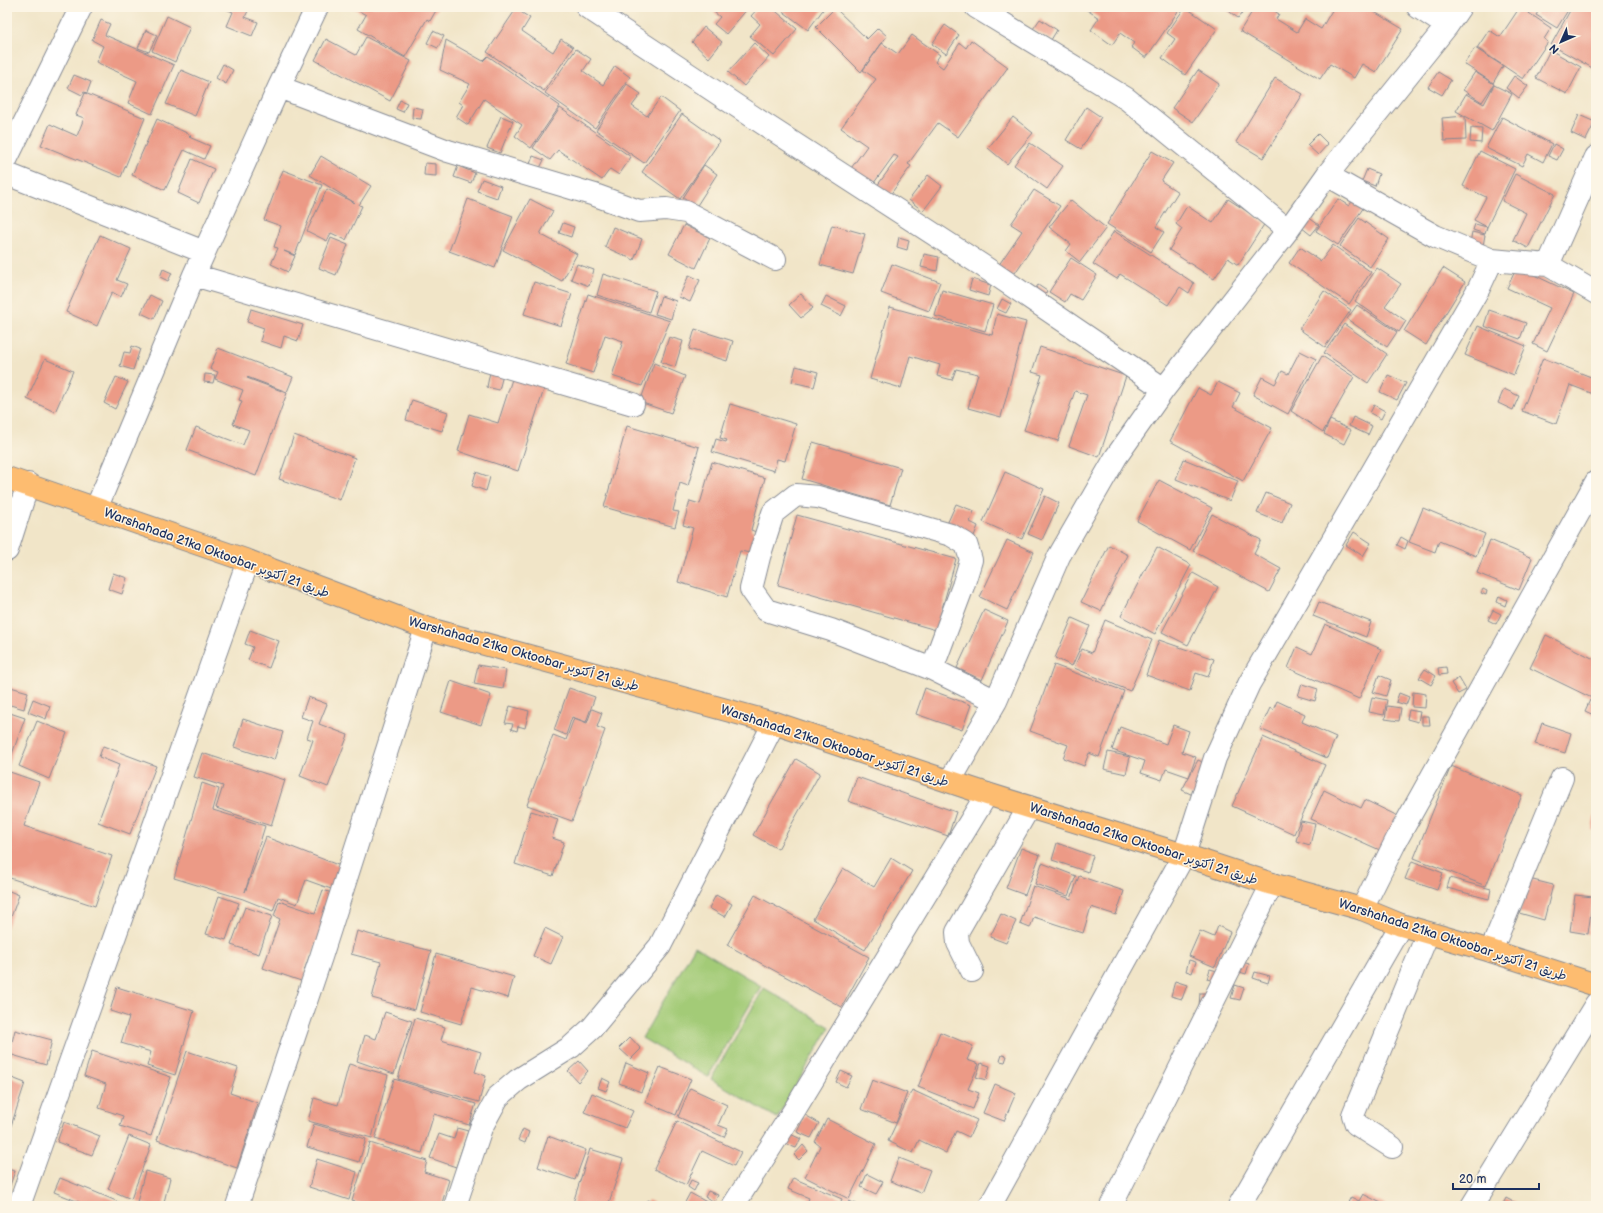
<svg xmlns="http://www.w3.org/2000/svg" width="1603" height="1213" viewBox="0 0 1603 1213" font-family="'Balsamiq Sans','Playpen Sans Arabic',sans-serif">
<rect width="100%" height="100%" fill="#fcf5e5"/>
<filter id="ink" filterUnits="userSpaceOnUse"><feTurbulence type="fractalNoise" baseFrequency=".025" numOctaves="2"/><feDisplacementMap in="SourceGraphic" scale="8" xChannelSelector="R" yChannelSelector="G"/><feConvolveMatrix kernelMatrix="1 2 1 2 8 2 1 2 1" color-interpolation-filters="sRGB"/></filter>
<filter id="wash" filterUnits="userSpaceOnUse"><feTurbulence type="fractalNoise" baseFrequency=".012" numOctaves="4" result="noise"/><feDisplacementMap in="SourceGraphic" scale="16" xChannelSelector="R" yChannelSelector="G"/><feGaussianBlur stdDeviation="0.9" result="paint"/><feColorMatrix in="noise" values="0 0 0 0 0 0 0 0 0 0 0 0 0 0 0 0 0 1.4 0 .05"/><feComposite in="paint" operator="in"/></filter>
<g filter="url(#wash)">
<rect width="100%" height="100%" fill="#f1e5c8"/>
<path fill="#a3cb77" stroke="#5f7d6a" d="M695 946 761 986 708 1077 642 1038Z
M764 988 830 1027 777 1118 711 1079Z"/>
<g id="blocks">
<path fill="#ec9a86" d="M221 7H250L245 17 258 22 252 36 227 26 233 12Z
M352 7H438L430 21 427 19 405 57 358 29 366 15Z
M708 7H749L726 34 714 24 720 17Z
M759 7H771L797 29 774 56 750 36 760 24 751 16Z
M777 7H825L808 30Z
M1084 7H1181L1146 58 1131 47 1134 43 1120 33 1112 45 1091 30 1099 18 1084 8Z
M1185 7 1217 29 1185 75 1162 58 1175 39 1167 33Z
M1223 7H1247L1238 18Z
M1255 7H1268L1279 14 1276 19 1297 32 1305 19 1321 29 1334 7H1366L1403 29 1376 72 1362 64 1354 78 1330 64 1320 79 1240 31Z
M1520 7 1551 28 1544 39 1548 42 1523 79 1477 48 1489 30 1500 37Z
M1541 7H1570L1557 28 1536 15Z
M1572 7H1596V70L1551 45Z
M835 8 867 39 878 28 887 36 861 72 816 27Z
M516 9 530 18 522 31 553 52 561 39 573 47 544 91 487 52Z
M167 16 190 27 175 62 152 51Z
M1040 19 1057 30 1051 40 1033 29Z
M101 20 110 24 105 35 174 65 152 114 128 103 137 81 96 62 103 46 92 40Z
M945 25 959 35 946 54 932 44Z
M704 27 722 42 709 58 692 42Z
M146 30 157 35 149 52 138 48Z
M433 31 444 36 438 48 427 43Z
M912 35 940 55 935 62 943 68 960 43 966 48 971 40 1008 67 958 137 938 123 908 164 911 166 890 195 877 186 898 157 894 155 871 187 849 171 867 146 841 128 876 79 863 70 882 43 898 54Z
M366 37 411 61 390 101 315 60 326 39 356 55Z
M446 40 483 61 488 56 560 106 531 148 515 136 522 125 484 99 468 125 456 117 463 105 459 102 470 84 440 70Z
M754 43 769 57 744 86 728 72Z
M1475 48 1503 66 1493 83 1464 64Z
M576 49 591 59 583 71 603 85 615 66 630 77 595 128 545 93Z
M1550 50 1581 67 1567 94 1536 78Z
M223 64 233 70 226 84 216 78Z
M181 70 209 82 195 116 166 104Z
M1198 70 1219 84 1193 122 1172 108Z
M1438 72 1451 80 1442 95 1428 87Z
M1475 72 1494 84 1482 102 1463 90Z
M74 75 91 82 87 93 84 92 82 95 68 88Z
M1514 76 1528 86 1519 98 1506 88Z
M1275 78 1303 94 1263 158 1236 142Z
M627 84 641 94 632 106 647 116 661 97 680 111 644 163 596 130Z
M1494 85 1512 94 1492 131 1456 111 1466 94 1484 104Z
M85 93 145 118 121 177 41 145 50 124 77 136 84 118 76 115Z
M400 100 407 103 403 112 396 109Z
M413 107 423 109 421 119 412 118Z
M1086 107 1101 117 1081 149 1066 140Z
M560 108 631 157 619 175 610 169 602 180 558 150 550 160 533 148Z
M682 114 720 141 680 199 642 172Z
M1579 115 1595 122 1586 140 1571 133Z
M501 116 513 121 500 153 487 148Z
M1465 116 1466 140 1444 141 1442 118Z
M1013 117 1033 133 1007 164 988 148Z
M1502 117 1552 144 1543 162 1528 154 1522 166 1486 148Z
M157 119 191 135 189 137 210 146 204 159 184 150 165 190 132 175Z
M1471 128 1482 129 1481 143 1470 142Z
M1318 134 1328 144 1318 155 1307 145Z
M1030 143 1063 166 1047 189 1014 165Z
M1554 144 1563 149 1557 160 1548 156Z
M1152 151 1173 163 1161 181 1178 192 1156 227 1164 232 1151 252 1107 224Z
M1480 151 1515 169 1487 227 1474 220 1486 197 1463 186Z
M321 156 371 186 359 205 362 206 346 240 331 233 327 241 307 231 327 189 355 203 310 175Z
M533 156 544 160 540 168 530 164Z
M192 159 214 169 199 203 178 193Z
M425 163 436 164V176L424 175Z
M704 165 717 174 696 207 683 198Z
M458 166 475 173 471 183 454 177Z
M1367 169 1379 174 1375 186 1362 181Z
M283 170 322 185 295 255 284 251 295 256 288 272 271 264 278 248 274 247 281 226 264 220Z
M1515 174 1555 194 1528 248 1513 240 1526 213 1502 201Z
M928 175 942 186 923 211 909 200Z
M482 179 501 186 497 198 477 191Z
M1034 190 1060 206 1009 282 994 272 1022 231 1011 224Z
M1355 197 1366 204 1338 245 1316 231 1338 199 1349 206Z
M468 199 513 216 495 268 449 251Z
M530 199 553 211 540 234 577 254 562 281 503 250Z
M1228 199 1265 223 1238 265 1228 258 1214 279 1169 250 1182 229 1176 224 1187 206 1213 223Z
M1071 200 1106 228 1080 262 1066 251 1071 244 1049 227Z
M1308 217 1319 225 1311 235 1301 227Z
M1359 218 1389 239 1370 267 1340 246Z
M563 223 574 227 571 237 559 233Z
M1475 224 1487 227 1485 234 1473 230Z
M684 225 710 238 696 268 669 254Z
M832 225 865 234 853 274 820 265Z
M613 227 642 239 634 260 605 247Z
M1114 231 1194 283 1189 293 1180 287 1168 305 1120 274 1117 279 1093 264Z
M1472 232 1485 235 1483 246 1470 243Z
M100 235 131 249 117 280 127 284 121 297 112 292 97 326 66 312Z
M899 237 909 240 907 250 897 247Z
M331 238 348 245 336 275 319 268Z
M1333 245 1371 272 1349 304 1289 263 1300 247 1321 261Z
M924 254 939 257 937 271 921 267Z
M1071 258 1097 275 1081 300 1070 294 1065 302 1049 292Z
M577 264 594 270 589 286 571 279Z
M892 264 940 282 929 311 881 293Z
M1517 267 1574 294 1547 351 1533 344 1550 308 1507 288Z
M1377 268 1401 284 1385 306 1406 321 1399 332 1355 301Z
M1443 268 1465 282 1426 345 1404 331Z
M163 269 172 273 168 281 160 277Z
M603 274 656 291 649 312 597 295Z
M689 275 700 280 690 302 679 297Z
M972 279 991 285 988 296 969 290Z
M534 282 572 294 561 326 524 314Z
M1038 285 1047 291 1042 300 1032 294Z
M942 290 993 305 985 331 935 316Z
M1324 291 1351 310 1325 347 1299 329Z
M588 294 670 321 642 386 612 376 623 341 605 335 593 373 566 364Z
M801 294 813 308 801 318 789 305Z
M150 295 162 301 154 319 141 313Z
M661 296 676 301 671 319 655 314Z
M826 296 846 306 841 316 821 306Z
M1002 299 1011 304 1006 313 997 309Z
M1357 305 1397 332 1387 347 1347 319Z
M890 307 992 335 997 314 1026 322 1001 417 968 408 978 374 956 369 952 380 937 376 940 365 910 356 901 388 870 379Z
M251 309 303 325 298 341 284 336 281 348 260 341 264 328 247 322Z
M1489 310 1526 323 1520 339 1484 326Z
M1344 324 1387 354 1368 383 1324 353Z
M1478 326 1526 346 1514 375 1465 355Z
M695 329 733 341 727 361 689 349Z
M669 337 683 341 675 367 661 362Z
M132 346 140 349 133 370 120 366 124 352 130 353Z
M1040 347 1126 376 1099 457 1069 446 1087 395 1075 391 1058 441 1024 430 1042 375 1032 372Z
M218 348 293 377 287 392 247 377V378L287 393 256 476 187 450 196 427 243 445 249 430 233 424 242 401 239 400 243 390 215 379 218 372 210 369Z
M1300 351 1316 359 1288 414 1253 395 1262 377 1275 384 1282 371 1288 374Z
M1322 356 1354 377 1323 432 1291 411Z
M1543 358 1596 379V395L1570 385 1556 424 1522 411Z
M45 359 73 371 55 412 27 399Z
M654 363 685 376 671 413 640 402Z
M796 366 818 372 814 387 792 382Z
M490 372 503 375 499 390 487 387Z
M514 373 546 383 518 471 458 451 469 414 498 423Z
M205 374 215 375 213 383 204 382Z
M1388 375 1406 383 1397 400 1380 392Z
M116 377 128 382 115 409 104 403Z
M1218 382 1240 393 1233 407 1272 428 1243 481 1170 441 1198 388 1211 395Z
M1504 389 1519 396 1513 410 1498 403Z
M412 400 448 412 442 431 406 420Z
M730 404 796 424 785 461 777 459 774 471 712 452 716 439 726 442 727 440 720 438Z
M1374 405 1385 411 1381 419 1370 413Z
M1353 417 1372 426 1368 435 1349 426Z
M1330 420 1351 430 1344 444 1324 434Z
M627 426 699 447 688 486 680 483 673 511 679 512 675 527 604 507Z
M294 435 355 458 340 500 279 479Z
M813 442 901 468 890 505 802 479Z
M1184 459 1238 481 1230 501 1176 479Z
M712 462 765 478 751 530 756 532 750 553 740 551 727 597 678 582 693 528 683 525 690 501 700 504Z
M476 472 490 477 486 491 472 486Z
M1005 472 1044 489 1022 539 983 522Z
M1159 480 1212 508 1190 550 1137 521Z
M1266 493 1290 503 1282 523 1257 513Z
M1045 496 1059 503 1042 540 1028 534Z
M956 504 974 511 970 522 978 526 974 536 947 524Z
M1423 508 1485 534 1476 556 1439 541 1435 552 1409 542Z
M1212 514 1261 540 1254 554 1281 569 1269 592 1193 551Z
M797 515 956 559 936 630 778 585Z
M1354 532 1371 543 1363 556 1346 545Z
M1401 537 1408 541 1405 549 1397 545Z
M1007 540 1034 552 1007 610 980 597Z
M1490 540 1532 558 1519 590 1477 573Z
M1109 545 1128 555 1101 611 1081 602Z
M1157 547 1191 565 1155 634 1121 616Z
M113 573 127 578 122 594 108 589Z
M1193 573 1218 587 1188 645 1162 632Z
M1483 589 1487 591 1486 595 1481 593Z
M1499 596 1507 600 1505 606 1497 602Z
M1319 602 1371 622 1366 637 1313 616Z
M984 610 1008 621 982 680 957 668Z
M1493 610 1501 614 1496 624 1488 620Z
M1072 618 1090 626 1072 666 1055 658Z
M1105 620 1152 640 1130 691 1074 668 1082 649 1092 653Z
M1325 624 1381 649 1359 699 1288 668 1297 647 1312 654Z
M250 630 279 641 269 668 248 660 253 647 245 644Z
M1546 635 1596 660V700L1530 668Z
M1159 640 1214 659 1208 677 1196 673 1190 691 1146 675Z
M478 665 506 670 503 689 474 684Z
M1054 665 1124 691 1099 757 1089 753 1084 766 1063 758 1068 745 1030 731Z
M1446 667 1447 674 1439 675 1438 668Z
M1425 669 1436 676 1431 685 1419 678Z
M1379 675 1391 680 1386 696 1373 692Z
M1459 678 1466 690 1458 694 1451 683Z
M451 681 491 695 481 725 441 712Z
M1302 684 1318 689 1315 701 1298 696Z
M7 686 28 692 24 709 7 704Z
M569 688 595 697 586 722 572 717 566 735 554 730Z
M925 688 971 705 962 730 916 714Z
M1413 692 1426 694 1425 708 1412 707Z
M1399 693 1409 697 1406 705 1396 702Z
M308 697 327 704 319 724 348 735 328 787 300 776 313 740 307 738 313 721 301 717Z
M1372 697 1387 700 1384 715 1369 712Z
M33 699 50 706 46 719 28 712Z
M1590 700 1596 703V716L1585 711Z
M1277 701 1305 714 1302 722 1336 737 1327 758 1260 729 1270 708 1273 710Z
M510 706 529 711 525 728 518 726 517 731 511 729 513 724 505 723Z
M1387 706 1401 708 1399 721 1385 719Z
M592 709 602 713 597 727 605 730 572 821 527 805 553 735 566 740 574 718 587 723Z
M1409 710 1420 712 1418 722 1407 719Z
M7 712 25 718 7 768Z
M1422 716H1429L1430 725H1422Z
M243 719 283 732 274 760 234 747Z
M37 721 67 733 49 779 19 766Z
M1542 723 1571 733 1565 753 1535 744Z
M1173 725 1189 731 1182 752 1196 757 1189 777 1166 769 1162 780 1141 773 1145 761 1112 750 1120 727 1166 744Z
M1263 737 1325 765 1294 834 1232 806Z
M103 746 156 766 130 834 98 822 119 765 99 757Z
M1108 752 1130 757 1126 774 1104 769Z
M202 753 285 780 271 826 216 808 223 786 194 777Z
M796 759 820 773 778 849 753 835Z
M1198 760 1211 766 1195 796 1182 790Z
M1451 766 1522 795 1486 886 1414 858Z
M7 771 39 782 24 826 112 856 95 906 7 877Z
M857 777 956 812 948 836 848 801Z
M202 783 219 789 213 810 265 826 245 892 266 837 343 867 334 890 306 880 297 904 278 897 273 911 243 899 174 878Z
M1324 790 1361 808 1365 800 1398 816 1382 851 1311 819Z
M531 811 558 819 552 838 564 842 553 876 515 864Z
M1595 812H1596V831L1592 830Z
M1301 821 1315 824 1310 845 1296 841Z
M1057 843 1093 856 1088 872 1052 860Z
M1021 848 1040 855 1025 895 1006 888Z
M891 858 912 871 865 950 813 919 843 868 874 887Z
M1412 861 1443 873 1437 890 1405 879Z
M1042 863 1076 876 1068 896 1035 884Z
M1079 876 1124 891 1116 915 1091 907 1083 933 1034 917 1030 928 1020 924 1033 886 1071 899Z
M1450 878 1491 889 1489 899 1447 888Z
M1529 879 1553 885 1544 920 1519 913Z
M7 890 19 895 7 928Z
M323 890 338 895 312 955 310 954 304 971 307 972 304 982 263 968 280 919 274 916 279 901 315 913Z
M716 895 732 904 725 917 709 908Z
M755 895 869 957 842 1007 727 945Z
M1575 895 1593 897 1588 934 1570 931Z
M219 896 239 903 226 940 206 934Z
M245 907 272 916 259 954 231 945Z
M1001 914 1016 921 1006 943 990 937Z
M1218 926 1230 932 1215 967 1189 956 1200 931 1214 937Z
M545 928 563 937 551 964 533 956Z
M357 931 431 951 415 1010 372 998 381 962 351 954Z
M436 954 514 977 508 998 472 987 461 1024 420 1012Z
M1189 960 1196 962 1192 973 1186 971Z
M1236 960 1249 964 1246 974 1233 970Z
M1210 969 1221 972 1218 982 1207 979Z
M1255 972 1270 976 1268 983 1253 978Z
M1175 981 1187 985 1182 999 1171 996Z
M1235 985 1244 988 1240 1000 1231 998Z
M117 987 194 1011 175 1075 147 1066 151 1052 121 1043 129 1017 110 1011Z
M1200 993H1211L1199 1006Z
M385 1012 412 1021 394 1074 357 1061 365 1035 376 1039Z
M415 1018 445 1027 441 1040 481 1052 475 1072 486 1076 479 1102 398 1079Z
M15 1030 52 1040 46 1065 9 1054Z
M940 1032 973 1046 967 1060 979 1064 968 1089 979 1093 973 1109 918 1087Z
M630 1037 641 1049 631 1059 619 1048Z
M92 1051 171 1077 151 1136 120 1126 123 1116 99 1108 106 1084 84 1076Z
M187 1051 238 1068 230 1093 258 1103 237 1168 157 1140Z
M1002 1055 1007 1056 1005 1062 1000 1061Z
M579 1061 588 1071 578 1082 568 1071Z
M626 1063 649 1073 641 1092 619 1083Z
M981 1063 990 1066 986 1080 976 1077Z
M349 1064 388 1075 372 1138 308 1121 314 1098 338 1105Z
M660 1067 691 1079 676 1115 645 1102Z
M841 1071 852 1076 846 1087 836 1082Z
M7 1076 25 1083 8 1135H7Z
M602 1078 610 1082 606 1091 598 1088Z
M394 1079 476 1104 469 1125 434 1114 422 1153 375 1139Z
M872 1080 907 1093 896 1123 861 1109Z
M995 1084 1016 1093 1004 1121 983 1113Z
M690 1088 727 1105 718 1125 728 1129 724 1137 678 1117Z
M912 1090 977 1120 969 1137 956 1131 946 1153 919 1140 913 1153 888 1141Z
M592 1093 633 1111 625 1128 584 1112Z
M805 1115 819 1123 811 1138 797 1132Z
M827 1119 876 1144 849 1199 805 1177 820 1146 815 1142Z
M677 1121 741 1152 734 1166 702 1151 686 1185 654 1169Z
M64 1122 100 1136 92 1155 57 1142Z
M314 1124 366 1139 359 1162 307 1147Z
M457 1128 468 1131 456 1167 430 1158 439 1134 454 1139Z
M523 1129 529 1132 525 1143 518 1140Z
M788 1133 801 1139 796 1148 783 1143Z
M129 1136 151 1145 131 1199 108 1189Z
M548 1136 586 1150 575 1180 538 1167Z
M370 1143 427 1161 424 1172 449 1180 441 1206H369L352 1201Z
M803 1145 808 1151 799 1160 794 1155Z
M590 1149 623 1159 608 1206H572Z
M899 1158 930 1170 921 1193 890 1181Z
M317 1159 357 1172 349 1200 309 1187Z
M7 1169 15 1171 7 1194Z
M145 1171 170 1178 163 1206H151L137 1202Z
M867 1174 883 1182 876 1194 861 1187Z
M60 1178 95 1192 128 1206H83L84 1204 54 1192Z
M793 1178 842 1199 839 1206H806L809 1198 788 1189Z
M691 1180 698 1183 694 1191 688 1187Z
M708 1191 718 1195 715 1202 705 1197Z
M690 1193 714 1206H683Z
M1363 1194 1387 1206H1346L1351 1197 1359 1201Z
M1506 1198 1521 1206H1502Z
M648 1200 661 1206H645Z
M849 1201 861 1206H847Z"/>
</g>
</g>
<g filter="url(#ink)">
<use href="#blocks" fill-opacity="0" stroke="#868a93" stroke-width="1"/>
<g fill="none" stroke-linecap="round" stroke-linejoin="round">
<g stroke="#868a93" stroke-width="24">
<path id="minor" d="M587 7 764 124 983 266 1164 389
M976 7 1127 99 1288 230
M1418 7 1447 26
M279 87 448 151 595 195 639 211 666 209 686 212 775 259
M7 158 81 7
M7 174 204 252
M1327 175 1435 236 1492 260 1548 265 1596 293
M1548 265 1596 157
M194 275 633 404
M96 509 194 275 279 87 317 7
M7 550 28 484
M932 669 963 586 971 560 966 544 951 535 818 497 796 495 773 513 759 557 751 589 766 610 831 630 932 669 996 701
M950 781 996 701 1059 556 1116 457 1164 389 1288 230 1327 175 1447 26 1460 7
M1362 909 1397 839 1596 482
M1491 951 1562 778
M972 971 958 943 957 932 1029 807
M1392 1147 1356 1124 1353 1115 1428 933
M19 1206 248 561
M237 1206 321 957 426 628
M455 1206 481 1128 498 1097 518 1080 571 1047 592 1028 660 946 774 723
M733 1206 795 1109 987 794
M990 1206 1184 855 1215 758 1249 684 1479 288 1492 260
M1111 1206 1272 884
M1239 1206 1401 925
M1472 1206 1596 1004"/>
</g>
<g stroke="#868a93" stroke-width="24">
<path id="major" d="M7 478 248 561 426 628 774 723 987 794 1184 855 1272 884 1362 909 1401 925 1491 951 1596 985"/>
</g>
<use href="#minor" stroke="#fff" stroke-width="22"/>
<use href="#major" stroke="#fdbc70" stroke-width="22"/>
</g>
</g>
<g text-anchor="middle" stroke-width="3" stroke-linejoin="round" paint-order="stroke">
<g font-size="13" fill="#1b2f5e" stroke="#fcf5e5">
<text transform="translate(217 552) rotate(20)" y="5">Warshahada 21ka Oktoobar طريق 21 أكتوبر</text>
<text transform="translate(524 653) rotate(16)" y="5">Warshahada 21ka Oktoobar طريق 21 أكتوبر</text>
<text transform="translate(835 745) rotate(18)" y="5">Warshahada 21ka Oktoobar طريق 21 أكتوبر</text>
<text transform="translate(1144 843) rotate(18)" y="5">Warshahada 21ka Oktoobar طريق 21 أكتوبر</text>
<text transform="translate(1453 939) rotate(18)" y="5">Warshahada 21ka Oktoobar طريق 21 أكتوبر</text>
</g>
</g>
<rect width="1603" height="1213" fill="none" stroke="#fcf5e5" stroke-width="24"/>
<g transform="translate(1561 42) rotate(225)" stroke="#fcf5e5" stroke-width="3" paint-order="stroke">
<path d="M0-3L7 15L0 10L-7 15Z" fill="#1b2f5e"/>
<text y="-6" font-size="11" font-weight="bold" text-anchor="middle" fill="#1b2f5e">N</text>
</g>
<path d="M1453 1183v6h86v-6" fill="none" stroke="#1b2f5e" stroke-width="2"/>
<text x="1459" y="1183" font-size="12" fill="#1b2f5e" stroke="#fcf5e5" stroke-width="3" paint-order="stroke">20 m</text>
</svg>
